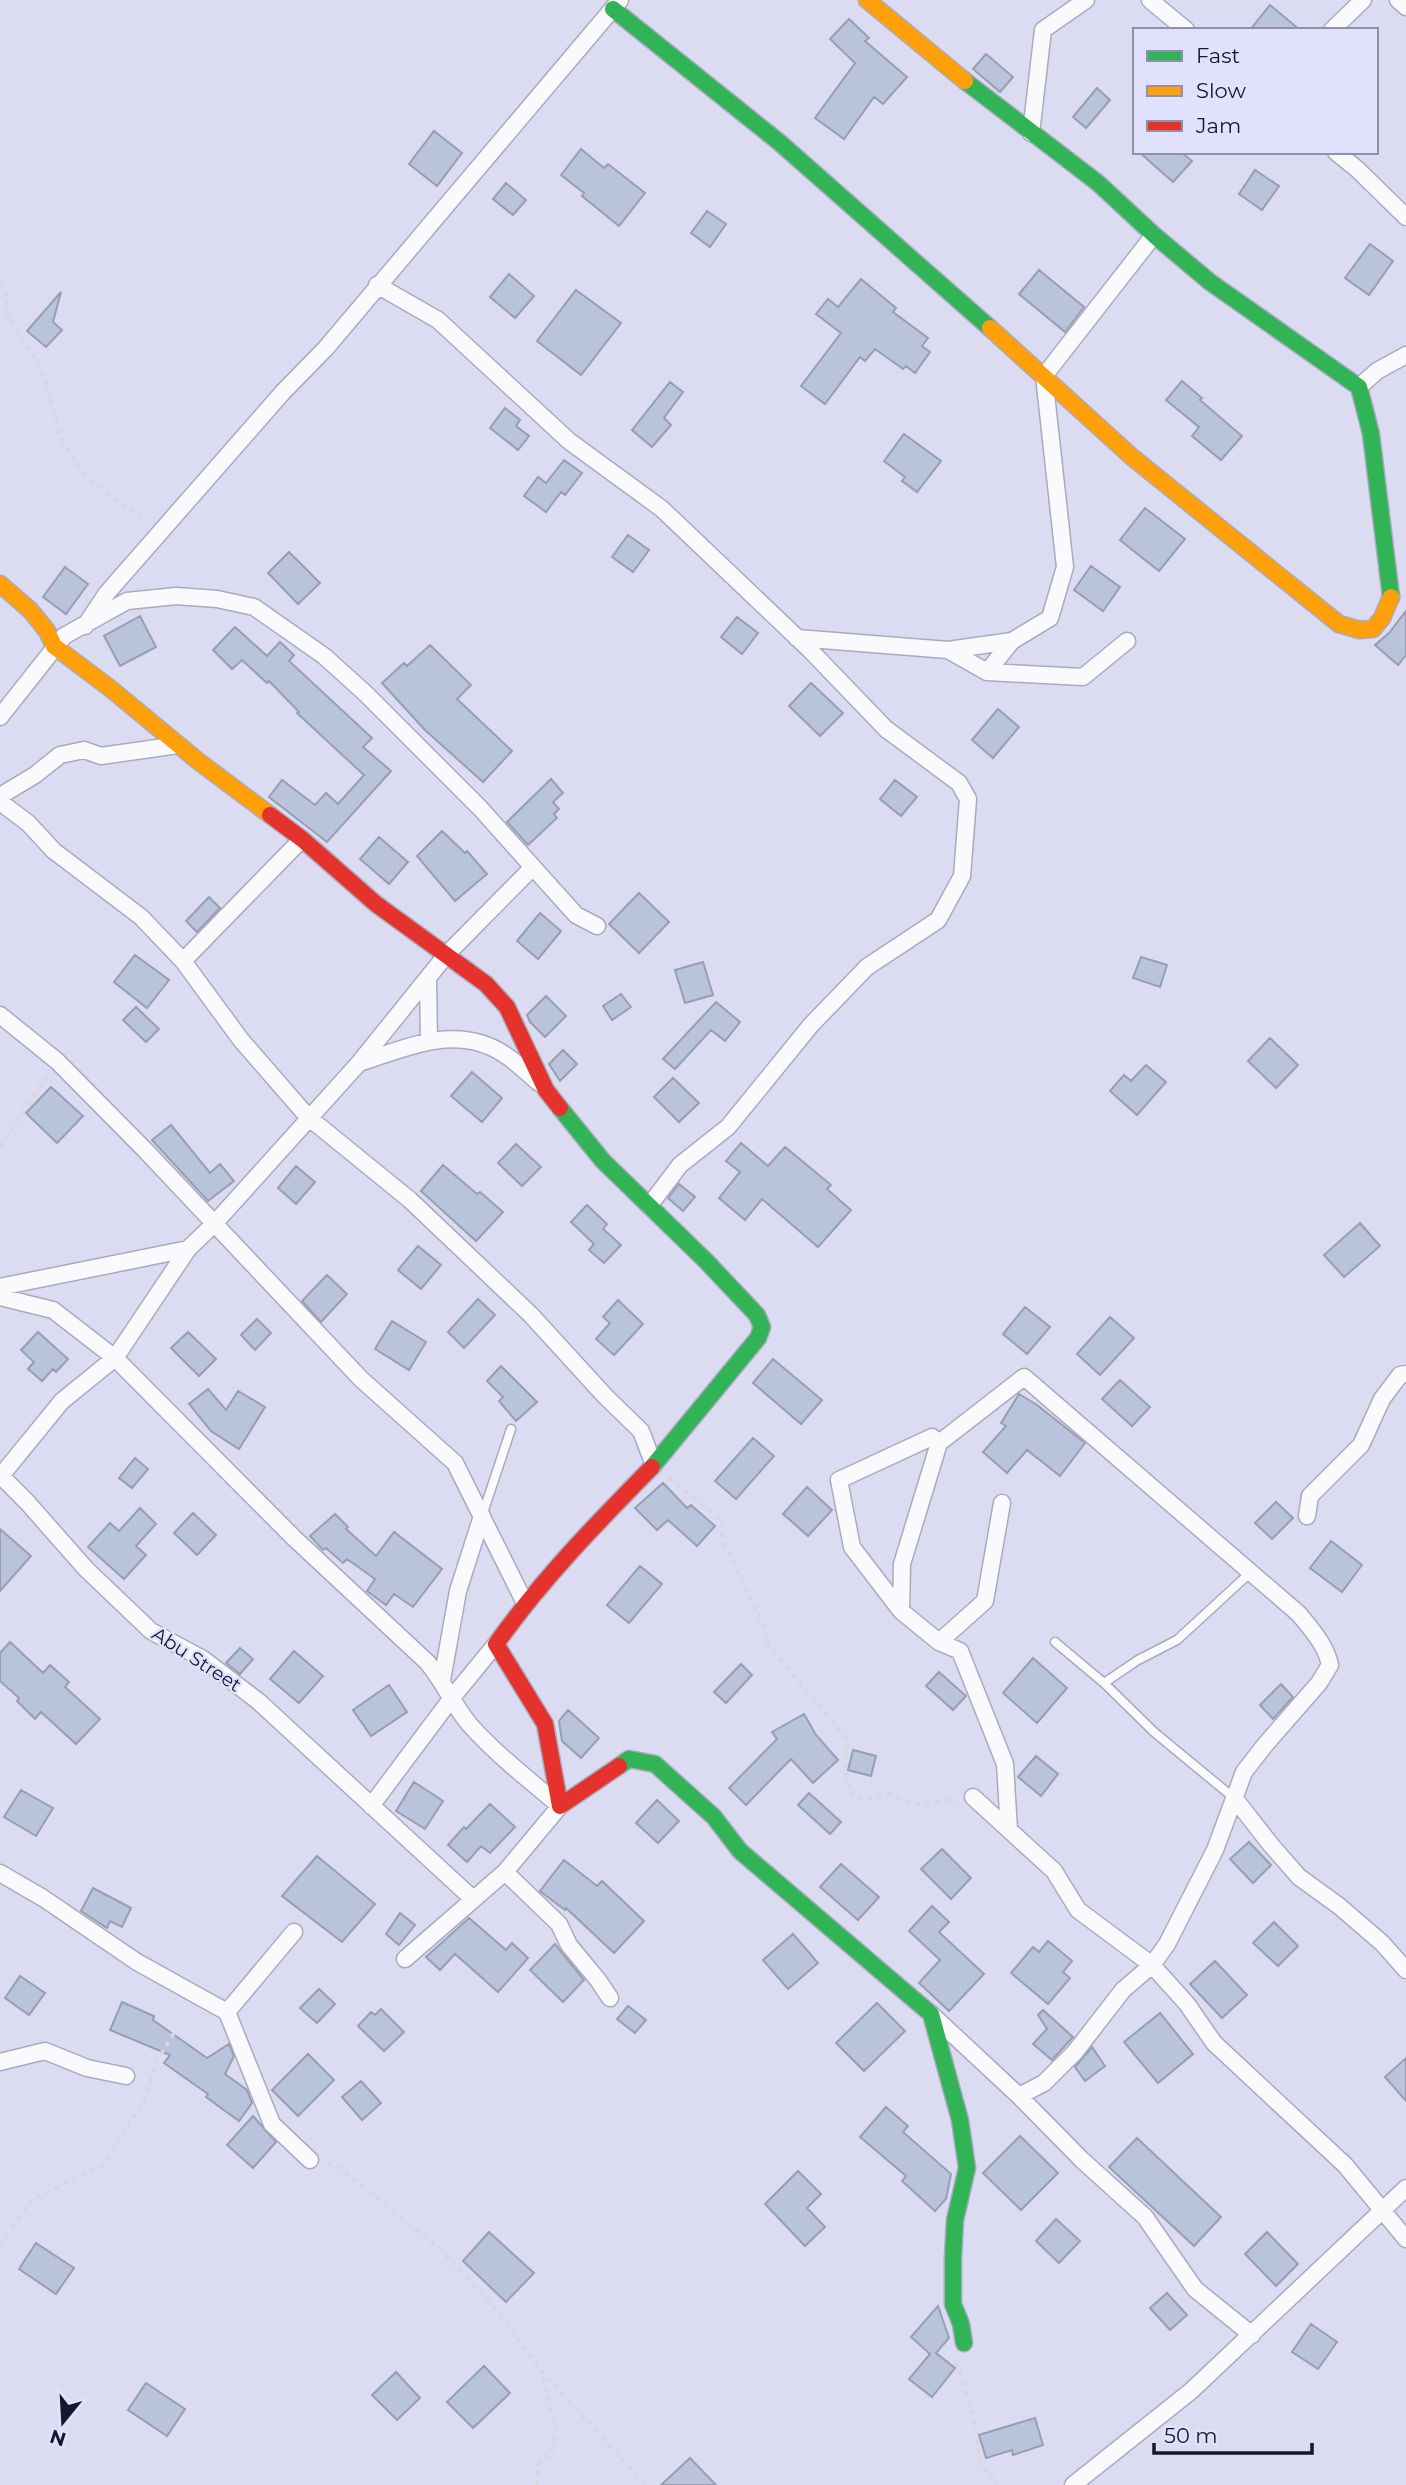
<svg xmlns="http://www.w3.org/2000/svg" width="1406" height="2485" viewBox="0 0 1406 2485" font-family="Montserrat,sans-serif">
<rect width="100%" height="100%" fill="#dbdcf1"/>
<path fill="#bac3dc" stroke="#989eb2" stroke-width="2" d="M1270 5 1300 30H1250Z
M849 19 869 38 865 41 907 77 883 104 874 97 844 139 815 118 855 63 830 39Z
M986 54 1013 77 1000 92 973 69Z
M1097 88 1110 100 1086 128 1073 117Z
M434 131 462 153 437 186 409 164Z
M581 149 604 168 608 164 645 193 619 226 582 196 584 193 561 175Z
M1139 152H1181L1192 161 1173 182Z
M1255 170 1279 186 1262 210 1239 194Z
M506 183 526 200 513 215 493 199Z
M707 211 726 224 710 247 691 233Z
M1370 244 1393 261 1369 295 1345 278Z
M1039 270 1084 307 1065 332 1019 294Z
M509 274 534 296 515 318 490 297Z
M861 279 896 308 893 312 928 338 922 346 930 352 915 373 906 366 903 369 875 349 865 361 860 357 825 404 801 386 841 333 816 314 828 299 838 307Z
M576 290 621 323 581 375 537 341Z
M61 292 53 322 62 330 46 347 27 331Z
M1182 381 1202 398 1200 400 1242 436 1221 460 1192 436 1199 427 1166 400Z
M670 382 683 392 664 418 671 425 652 447 632 430Z
M505 408 520 420 516 426 529 436 518 450 490 428Z
M904 434 941 461 917 492 902 481 905 477 884 461Z
M564 460 582 473 565 495 561 492 546 512 524 496 538 477 546 483Z
M1145 508 1185 539 1159 571 1120 540Z
M628 535 649 550 633 572 612 557Z
M289 552 320 583 298 604 268 573Z
M1091 566 1120 587 1103 611 1074 590Z
M65 567 88 584 66 614 43 597Z
M1406 611V655L1398 665 1375 645 1389 633Z
M140 616 156 647 120 666 104 636Z
M737 617 758 633 742 654 721 637Z
M235 627 267 656 280 642 294 655 289 661 372 738 363 747 391 771 327 842 269 797 282 780 315 805 326 793 338 804 364 775 297 713 299 712 269 681 267 683 242 660 232 669 213 650Z
M430 645 471 685 457 699 512 751 483 782 425 730 382 683 404 663 407 666Z
M811 683 843 713 820 736 789 706Z
M998 709 1019 727 993 758 972 740Z
M551 779 563 793 553 802 559 809 554 814 557 818 528 845 507 822Z
M895 780 917 797 901 816 880 799Z
M442 831 465 853 467 851 487 874 455 901 417 856Z
M379 837 408 862 389 884 360 859Z
M639 893 669 922 639 953 609 924Z
M209 897 220 908 197 932 186 921Z
M540 913 561 931 538 959 517 941Z
M135 955 169 980 147 1008 114 982Z
M1141 957 1167 965 1160 987 1133 978Z
M703 962 713 995 685 1003 675 970Z
M621 994 631 1007 612 1020 603 1006Z
M546 996 566 1016 545 1037 530 1022 527 1015Z
M716 1002 740 1022 725 1041 711 1030 675 1069 663 1059Z
M136 1007 159 1029 146 1042 123 1020Z
M1270 1038 1298 1065 1276 1088 1248 1061Z
M563 1050 577 1064 560 1081 549 1064Z
M1146 1065 1166 1082 1137 1115 1110 1091 1124 1075 1131 1081Z
M472 1072 502 1098 482 1122 451 1096Z
M673 1078 699 1103 679 1122 654 1097Z
M51 1087 83 1116 57 1143 26 1113Z
M171 1125 210 1173 220 1164 234 1181 208 1201 152 1140Z
M741 1143 768 1166 785 1147 831 1185 827 1189 851 1210 818 1247 762 1199 745 1220 719 1198 740 1172 726 1161Z
M516 1144 541 1167 522 1186 498 1163Z
M443 1165 477 1194 480 1192 503 1212 476 1241 421 1191Z
M296 1166 315 1182 296 1204 278 1188Z
M679 1184 695 1197 683 1211 668 1198Z
M587 1205 607 1224 603 1229 621 1245 604 1263 589 1250 594 1244 571 1222Z
M1360 1223 1380 1246 1344 1277 1324 1255Z
M418 1246 441 1265 421 1289 398 1270Z
M327 1275 347 1294 321 1322 302 1301Z
M478 1299 495 1315 464 1348 448 1332Z
M618 1300 643 1324 614 1355 596 1339 610 1323 603 1317Z
M1025 1307 1050 1327 1027 1354 1003 1334Z
M1110 1317 1134 1338 1100 1375 1077 1354Z
M257 1319 271 1333 255 1350 241 1335Z
M392 1321 426 1342 409 1370 375 1349Z
M38 1332 68 1359 56 1372 53 1369 42 1381 28 1369 34 1362 21 1350Z
M188 1332 216 1359 199 1376 171 1348Z
M773 1359 822 1400 801 1424 753 1383Z
M501 1366 537 1402 516 1421 499 1401 503 1397 487 1381Z
M1120 1380 1150 1407 1132 1426 1102 1399Z
M208 1389 226 1410 238 1391 265 1407 239 1449 211 1431 189 1404Z
M1019 1394 1037 1405 1085 1443 1060 1476 1027 1450 1007 1473 983 1452 1006 1426 1001 1423Z
M753 1438 774 1456 736 1499 715 1481Z
M135 1458 148 1469 132 1488 119 1478Z
M663 1483 687 1508 691 1505 715 1526 697 1546 668 1520 657 1530 635 1508Z
M807 1487 832 1510 808 1536 783 1514Z
M1276 1502 1293 1518 1272 1539 1255 1523Z
M140 1508 156 1524 136 1546 146 1555 124 1579 88 1547 110 1523 119 1531Z
M193 1513 216 1535 197 1555 174 1533Z
M335 1514 348 1527 346 1529 376 1556 394 1532 442 1569 413 1607 394 1594 386 1605 367 1591 375 1579 347 1559 343 1563 326 1548 323 1550 310 1536Z
M0 1529 31 1556 0 1591Z
M1331 1541 1362 1565 1342 1592 1310 1568Z
M640 1566 662 1584 629 1623 607 1605Z
M10 1642 43 1673 50 1665 69 1682 65 1687 100 1719 76 1744 41 1712 35 1719 17 1701 19 1698 0 1681V1653Z
M240 1648 253 1659 240 1674 226 1663Z
M294 1651 323 1676 299 1703 270 1679Z
M1033 1658 1067 1688 1037 1723 1003 1693Z
M741 1664 752 1675 726 1703 714 1692Z
M939 1672 966 1696 953 1710 926 1686Z
M1281 1684 1293 1697 1273 1719 1260 1705Z
M389 1685 407 1712 371 1736 353 1710Z
M568 1710 599 1738 581 1758 562 1741 559 1721Z
M804 1714 816 1735 838 1760 813 1783 791 1759 746 1805 729 1788 777 1739 772 1732Z
M853 1750 876 1756 871 1776 848 1770Z
M1036 1756 1058 1774 1041 1796 1018 1777Z
M414 1782 443 1801 425 1829 396 1811Z
M21 1790 53 1808 36 1836 4 1817Z
M809 1793 841 1822 830 1834 798 1805Z
M657 1800 679 1821 658 1843 636 1823Z
M490 1804 515 1827 490 1853 481 1846 467 1862 448 1845 464 1827 466 1829Z
M1249 1842 1271 1865 1253 1883 1230 1859Z
M942 1849 971 1878 951 1899 921 1869Z
M317 1856 375 1904 342 1942 282 1896Z
M564 1860 597 1886 602 1881 644 1921 614 1953 566 1908 565 1910 540 1891Z
M841 1864 879 1897 858 1920 820 1887Z
M93 1888 131 1908 122 1927 110 1921 107 1928 81 1911Z
M932 1906 949 1922 939 1932 984 1974 949 2011 919 1983 940 1960 909 1931Z
M400 1913 415 1925 399 1945 386 1934Z
M469 1918 506 1950 512 1943 528 1958 498 1992 455 1954 440 1970 426 1957Z
M1274 1922 1298 1946 1278 1966 1253 1943Z
M793 1934 818 1963 788 1989 763 1960Z
M1048 1941 1072 1961 1063 1972 1070 1978 1048 2004 1011 1973 1033 1947 1039 1952Z
M555 1944 584 1980 563 2002 530 1970Z
M1215 1961 1247 1995 1222 2018 1190 1984Z
M20 1976 45 1993 29 2015 5 1998Z
M319 1989 335 2004 317 2023 300 2008Z
M122 2002 154 2016 153 2020 207 2058 229 2044 234 2056 225 2074 247 2090 252 2103 239 2121 206 2097 208 2094 164 2063 170 2055 110 2030Z
M877 2003 905 2031 864 2071 836 2043Z
M628 2006 646 2020 635 2033 617 2019Z
M381 2009 404 2032 384 2051 358 2026 371 2012 375 2015Z
M1043 2010 1073 2037 1052 2060 1033 2044 1047 2029 1038 2015Z
M1160 2013 1193 2054 1158 2083 1124 2042Z
M1092 2047 1105 2066 1085 2081 1075 2067Z
M308 2054 334 2080 298 2116 272 2090Z
M1406 2058V2101L1385 2077Z
M361 2081 381 2103 362 2120 342 2097Z
M886 2107 908 2126 903 2132 951 2174 946 2199 935 2211 902 2181 906 2176 860 2137Z
M253 2116 276 2142 253 2168 227 2145Z
M1020 2136 1058 2173 1021 2210 983 2173Z
M1137 2138 1221 2217 1194 2246 1109 2167Z
M798 2171 821 2194 807 2208 825 2227 805 2246 765 2204Z
M1056 2219 1080 2241 1059 2263 1036 2241Z
M489 2232 534 2273 506 2302 463 2261Z
M1267 2232 1298 2264 1276 2286 1245 2254Z
M36 2243 74 2268 56 2294 19 2269Z
M1167 2293 1187 2315 1170 2330 1150 2308Z
M938 2306 949 2338 936 2353 955 2368 932 2397 909 2379 930 2354 911 2337Z
M1311 2324 1337 2342 1318 2369 1292 2352Z
M484 2366 510 2393 473 2428 447 2402Z
M396 2372 420 2398 397 2420 372 2395Z
M146 2383 185 2409 167 2436 128 2410Z
M1035 2418 1043 2445 1013 2455 1012 2450 986 2458 979 2435Z
M690 2458 716 2485H661Z"/>
<g fill="none" stroke-linecap="round" stroke-linejoin="round">
<g stroke="#a9aabf" stroke-width="11">
<path id="lane" d="M482 1516 511 1429
M1055 1642 1104 1683 1154 1732 1234 1798
M1104 1683 1138 1660 1177 1640 1251 1572"/>
</g>
<g stroke="#a9aabf" stroke-width="19">
<path id="street" d="M1150 0 1186 30
M1398 0 1406 7
M1332 30 1363 0
M1031 133 1043 30 1086 0
M1336 152 1357 169 1406 217
M377 285 438 320 569 441 662 509 809 649 886 729 959 783 968 799 962 876 938 920 867 967 811 1025 728 1127 680 1165 649 1206
M1359 387 1377 371 1406 355
M85 626 107 593 283 392 326 348 620 0
M797 638 948 650 987 672 1083 677 1127 641
M948 650 1012 641
M987 672 1012 641 1050 618 1065 567 1044 376 1154 235
M0 717 64 636 127 601 176 596 217 599 254 607 324 656 365 693 480 808 576 915 597 926
M0 796 35 775 60 755 84 750 101 756 178 745
M0 802 28 823 54 851 141 917 183 961 241 1040 308 1117 410 1200 531 1315 605 1396 641 1431 654 1465
M183 961 302 839
M428 979 429 1041
M0 1015 57 1061 145 1150 361 1379 455 1463 525 1603
M359 1063C401 1050 447 1027 491 1047 509 1055 524 1070 539 1083
M0 1287 188 1249
M0 1297 53 1310 115 1358 294 1538 427 1662C444 1682 453 1705 470 1725 497 1755 529 1780 560 1806L505 1872 405 1959
M1 1476 27 1502 86 1569 151 1631 203 1659 258 1701 473 1899
M0 1477 62 1401 115 1358 188 1249 214 1224 359 1063 447 954 533 867
M1307 1516 1310 1496 1361 1445 1382 1399 1400 1375 1406 1374
M901 1611 852 1547 839 1480 932 1437 939 1443
M939 1642 985 1601 1002 1503
M442 1680 458 1591 482 1516
M973 1797 1054 1871 1078 1910 1152 1965 1187 2004 1214 2043 1345 2165 1406 2239
M1235 1799 1271 1845 1299 1877 1339 1906 1382 1943 1406 1970
M371 1806 451 1699 496 1644
M1009 1830 1005 1764 960 1651 939 1642 901 1611 902 1564 939 1443 1024 1377 1299 1614C1311 1629 1326 1645 1330 1665L1319 1683 1265 1745 1244 1772 1215 1850 1167 1944 1152 1965 1123 1990 1075 2052 1044 2083 1019 2096
M505 1872 559 1924 569 1945 598 1980 610 1998
M0 1873 43 1898 137 1962 227 2012
M294 1932 227 2012 272 2124 310 2160
M931 2014 1019 2096 1082 2160 1145 2217 1195 2289 1252 2335
M0 2062 45 2051 87 2068 126 2076
M1073 2485 1191 2391 1406 2188"/>
</g>
<g stroke="#a9aabf" stroke-width="19">
<path id="fast" d="M613 9 779 142 990 328
M965 81 1098 183 1154 235 1210 282 1359 387 1371 434 1391 597
M560 1108 603 1161 706 1261 757 1315 762 1327 758 1338 652 1467
M619 1766 629 1759 655 1764 714 1817 740 1851 931 2014 960 2120 967 2168 955 2220 953 2258V2304L961 2324 964 2343"/>
</g>
<g stroke="#a9aabf" stroke-width="19">
<path id="slow" d="M867 0 965 81
M990 328 1132 457 1339 624 1360 630 1373 629 1382 618 1391 597
M0 584 30 610 47 631 54 646 111 689 198 761 270 815"/>
</g>
<g stroke="#a9aabf" stroke-width="19">
<path id="jam" d="M270 815 302 839 376 904 486 984 507 1007 546 1090 560 1108
M619 1766 560 1806 545 1724 496 1644C542 1579 597 1523 652 1467"/>
</g>
<path stroke="#d7d7dd" stroke-width="3.5" stroke-dasharray="5 5" stroke-linecap="butt" d="M0 283 6 291 8 316 36 360 44 377 60 435 78 467 91 481 146 522
M0 1147 47 1076
M669 1478 722 1521V1539L762 1622 768 1645 849 1741C843 1762 844 1777 853 1797L872 1799 890 1794 916 1804 957 1799
M327 2164 340 2168 439 2248 499 2312 543 2373 646 2485
M0 2245 32 2200 104 2164 145 2098 156 2062 177 2028
M956 2362 974 2418 980 2462 997 2485
M537 2485 538 2465 552 2450 556 2432 543 2375"/>
<use href="#lane" stroke="#fafafd" stroke-width="8"/>
<use href="#street" stroke="#fafafd" stroke-width="16"/>
<use href="#fast" stroke="#30b455" stroke-width="16"/>
<use href="#slow" stroke="#ff9f0a" stroke-width="16"/>
<use href="#jam" stroke="#e5322d" stroke-width="16"/>
</g>
<g text-anchor="middle" stroke-width="5" stroke-linejoin="round" paint-order="stroke">
<g font-size="19" fill="#16162d" stroke="#e0e2fd">
<text transform="translate(197 1659) rotate(33)" y="7">Abu Street</text>
</g>
</g>
<rect x="1133" y="28" width="245" height="126" fill="#e0e2fd" stroke="#8f90aa" stroke-width="2"/>
<rect x="1147" y="51" width="35" height="10" fill="#30b455" stroke="#8f90aa" stroke-width="2"/>
<text x="1196" y="63" font-size="21" fill="#16162d">Fast</text>
<rect x="1147" y="86" width="35" height="10" fill="#ff9f0a" stroke="#8f90aa" stroke-width="2"/>
<text x="1196" y="98" font-size="21" fill="#16162d">Slow</text>
<rect x="1147" y="121" width="35" height="10" fill="#e5322d" stroke="#8f90aa" stroke-width="2"/>
<text x="1196" y="133" font-size="21" fill="#16162d">Jam</text>
<g transform="translate(63 2422) rotate(198)" stroke="#e0e2fd" stroke-width="5" paint-order="stroke">
<path d="M0-5L12 26L0 18L-12 26Z" fill="#16162d"/>
<text y="-10" font-size="19" font-weight="bold" text-anchor="middle" fill="#16162d">N</text>
</g>
<path d="M1154 2443v10h158v-10" fill="none" stroke="#16162d" stroke-width="3.5"/>
<text x="1164" y="2443" font-size="21" fill="#16162d" stroke="#e0e2fd" stroke-width="5" paint-order="stroke">50 m</text>
</svg>
